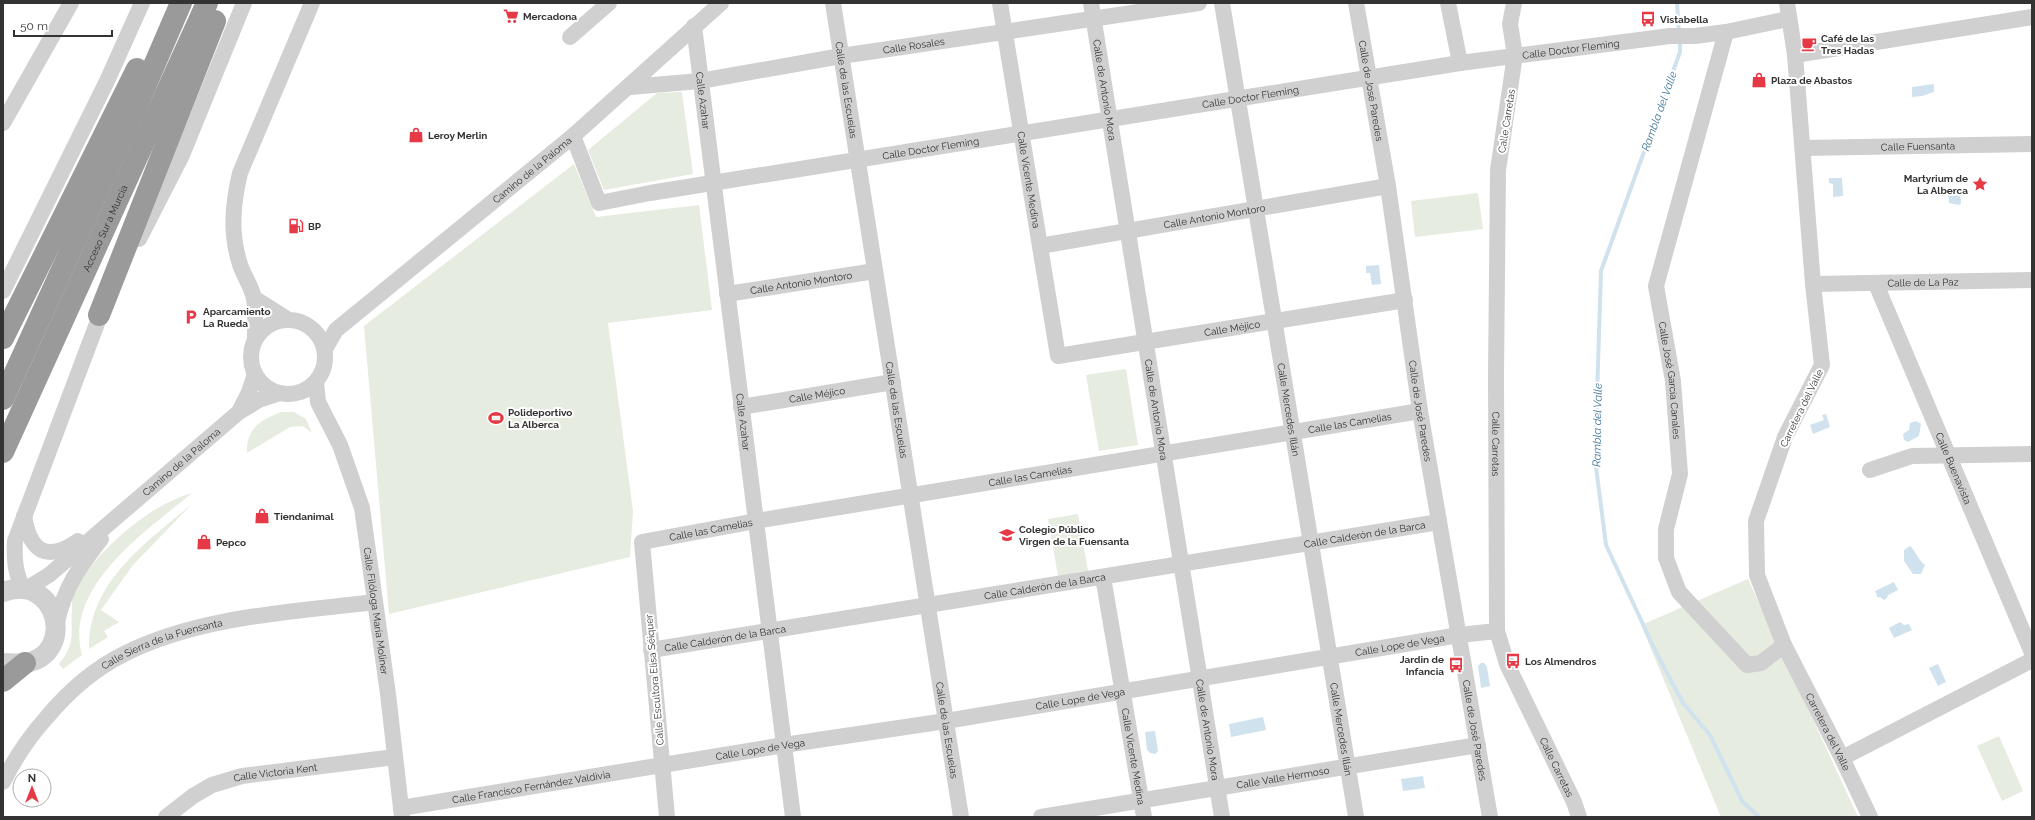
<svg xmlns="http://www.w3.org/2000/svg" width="2035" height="820" viewBox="0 0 2035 820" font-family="Raleway,sans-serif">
<rect width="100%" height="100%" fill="#fff"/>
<path fill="#e6ecdf" d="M682 92 693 174 604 190 588 150 657 93Z
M574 164 596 217 699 205 712 310 608 323 633 511 630 557 389 614 364 326Z
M1478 193 1483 229 1415 237 1411 201Z
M1126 369 1138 445 1099 451 1086 375Z
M281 412H294L306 419 312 433 303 426 290 427 247 453C246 429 260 420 281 412Z
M192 493C148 530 63 586 82 655L63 669 59 664C77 641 70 633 72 607 72 602 71 596 73 592 75 587 80 581 83 577 107 543 152 504 192 493Z
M192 504 133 565 101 610 119 622 104 631 108 637 89 649C88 582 146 543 192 504Z
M1078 514 1088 571 1058 576 1048 519Z
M1748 579 1858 817H1721L1641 625Z
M1999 736 2023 791 2002 801 1977 746Z"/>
<path fill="#cfe2ee" d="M1934 84V92L1922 96 1912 97V87Z
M1829 178H1842L1843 196 1833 197V184L1829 183Z
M1951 188 1960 189 1961 203 1959 205 1949 203 1948 190Z
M1379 265 1381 284 1372 285 1370 273H1366V266Z
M1826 414 1830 427 1813 434 1810 425 1824 420 1822 415Z
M1916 421 1921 424 1919 436 1908 442 1904 440 1903 434 1909 430 1910 423Z
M1910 546C1914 548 1917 559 1925 565L1921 574H1913L1904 561V550Z
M1894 582 1898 590 1888 595 1887 598 1884 600 1880 597 1878 598 1875 591Z
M1900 622 1904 625 1909 624 1912 630 1894 638 1889 628Z
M1481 663H1484L1487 667 1490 686 1481 688 1478 666Z
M1938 664 1946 682 1938 686 1929 668Z
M1263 717 1266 730 1231 737 1229 724Z
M1155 731 1158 751 1155 754 1150 753 1147 750 1145 732Z
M1423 776 1425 788 1403 791 1401 779Z"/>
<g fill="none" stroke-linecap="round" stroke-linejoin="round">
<path stroke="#cfe2ee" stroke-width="4" d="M1677 3 1679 34
M1680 40V52L1601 271 1595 459 1606 545 1655 650 1683 703 1710 735 1742 801 1759 817"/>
<g stroke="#d0d0d0" stroke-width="16">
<path id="s1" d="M833 3 961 817"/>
<path id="s2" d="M1000 3 1058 356 1405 300"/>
<path id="s3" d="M1091 3 1222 817"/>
<path id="s4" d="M1222 3 1356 817"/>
<path id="s5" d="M1356 3 1388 186 1420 411 1490 817"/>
<path d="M1448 3 1460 63"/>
<path id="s6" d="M1514 3 1510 24 1515 55 1498 170 1496 377 1497 631 1507 664 1574 802 1579 817"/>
<path id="s7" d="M1787 3 1795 55 1813 284 1822 365 1785 437 1756 521 1757 575 1784 645 1842 758 1870 817"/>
<path id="s8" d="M694 26 793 817"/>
<path id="s9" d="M1726 32 1656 286 1673 381 1680 474 1666 529V558L1679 592 1747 665 1761 663 1784 645"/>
<path d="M570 37 609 3"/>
<path d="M1795 55 2032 17"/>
<path id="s10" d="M630 87 700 81 841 56 1199 3"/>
<path d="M3 123 71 3"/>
<path id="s11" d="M573 136 599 203 650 193 1460 63 1670 36H1695L1726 32 1788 19"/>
<path id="s12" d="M1803 148 2032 144"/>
<path d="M139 239 182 155 244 3"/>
<path id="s13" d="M1040 246 1388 186"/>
<path id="s14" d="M1813 284 2032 280"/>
<path id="s15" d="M1876 284 2032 653"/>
<path d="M3 291 107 81 142 3"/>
<path id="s16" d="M727 294 875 271"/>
<path d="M254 298 287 319"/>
<circle cx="288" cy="357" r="37"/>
<path d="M255 339C255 326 256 312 254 299 252 286 242 274 239 261 230 231 233 203 240 173L312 3"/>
<path id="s17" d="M325 349 336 330 573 136 721 3"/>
<path id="s18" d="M316 382 318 402 340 445 362 508 388 694 402 817"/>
<path id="s19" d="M741 407 893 382"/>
<path d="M239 412 249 392 255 374"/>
<path d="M1870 470 1912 456 2032 454"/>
<path d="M24 516C30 551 46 563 78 541"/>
<path id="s20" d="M1103 577 1144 817"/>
<path d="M23 589C15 572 14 559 15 541L104 305"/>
<path id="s21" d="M26 589 49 575 239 412 259 400 280 393"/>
<path d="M57 622C65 586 79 568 101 539"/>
<path id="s22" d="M651 650 1439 522"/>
<path d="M1842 758 2032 660"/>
<path id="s23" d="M3 782C15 758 29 737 47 717 68 692 94 669 124 654 199 616 293 612 375 602"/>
<path id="s24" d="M401 808 784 745 946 721 1459 635 1497 631"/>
<path id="s25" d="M166 817 193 796 212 785 242 776 395 757"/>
<path id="s26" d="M667 817 642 542 756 521 1420 411"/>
<path id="s27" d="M1041 817 1478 745"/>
</g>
<path stroke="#d0d0d0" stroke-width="20" d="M3 592C58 572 77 655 25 663 18 664 10 663 3 663"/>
<g stroke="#9a9a9a" stroke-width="22">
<path d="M99 315 215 21"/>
<path d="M3 338 137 69"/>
<path d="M3 399 137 105 181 3"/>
<path id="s28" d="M3 452 207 3"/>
<path d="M3 681 25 663"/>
</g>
</g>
<defs>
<g id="supermarket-bare" transform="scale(1.2)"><path d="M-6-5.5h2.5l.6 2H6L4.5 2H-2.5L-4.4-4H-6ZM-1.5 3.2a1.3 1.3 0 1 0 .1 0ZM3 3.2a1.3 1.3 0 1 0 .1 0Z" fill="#e63946" stroke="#fff" stroke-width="2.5" paint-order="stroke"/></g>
<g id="bus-bare" transform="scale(1.2)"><path d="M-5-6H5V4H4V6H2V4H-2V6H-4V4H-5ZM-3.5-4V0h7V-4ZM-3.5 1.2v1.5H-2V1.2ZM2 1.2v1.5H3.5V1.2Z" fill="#e63946" stroke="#fff" stroke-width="2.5" paint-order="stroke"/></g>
<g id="cafe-bare" transform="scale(1.2)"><path d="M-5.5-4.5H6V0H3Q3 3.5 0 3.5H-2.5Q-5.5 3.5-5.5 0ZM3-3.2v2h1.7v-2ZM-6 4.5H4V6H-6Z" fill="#e63946" stroke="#fff" stroke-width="2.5" paint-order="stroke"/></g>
<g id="shop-bare" transform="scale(1.2)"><path d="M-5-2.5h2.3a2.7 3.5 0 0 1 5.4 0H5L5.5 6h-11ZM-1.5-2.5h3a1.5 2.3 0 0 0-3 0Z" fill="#e63946" stroke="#fff" stroke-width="2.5" paint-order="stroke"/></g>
<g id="sight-bare" transform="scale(1.2)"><path d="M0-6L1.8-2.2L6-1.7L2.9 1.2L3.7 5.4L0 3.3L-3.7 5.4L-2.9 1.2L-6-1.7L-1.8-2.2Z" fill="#e63946" stroke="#fff" stroke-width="2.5" paint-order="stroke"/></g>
<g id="fuel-bare" transform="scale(1.2)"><path d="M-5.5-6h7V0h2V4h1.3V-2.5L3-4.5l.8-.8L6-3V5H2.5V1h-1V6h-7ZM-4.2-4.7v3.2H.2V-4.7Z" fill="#e63946" stroke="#fff" stroke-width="2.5" paint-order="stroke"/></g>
<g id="parking-bare" transform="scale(1.2)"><path d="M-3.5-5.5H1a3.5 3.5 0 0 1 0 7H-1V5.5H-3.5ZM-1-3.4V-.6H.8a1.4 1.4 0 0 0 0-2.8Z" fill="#e63946" stroke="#fff" stroke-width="2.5" paint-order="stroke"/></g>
<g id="stadium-bare" transform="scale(1.2)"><path d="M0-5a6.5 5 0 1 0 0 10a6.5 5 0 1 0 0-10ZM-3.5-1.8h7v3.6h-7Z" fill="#e63946" stroke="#fff" stroke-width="2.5" paint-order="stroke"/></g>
<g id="school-bare" transform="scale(1.2)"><path d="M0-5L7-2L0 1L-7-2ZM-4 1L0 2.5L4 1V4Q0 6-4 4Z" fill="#e63946" stroke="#fff" stroke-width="2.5" paint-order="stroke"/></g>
</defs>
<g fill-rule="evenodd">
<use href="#supermarket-bare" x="511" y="16"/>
<use href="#bus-bare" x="1648" y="19"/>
<use href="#cafe-bare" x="1809" y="44"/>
<use href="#shop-bare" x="1759" y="80"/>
<use href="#shop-bare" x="416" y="135"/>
<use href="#sight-bare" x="1980" y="184"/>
<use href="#fuel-bare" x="296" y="226"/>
<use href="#parking-bare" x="191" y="317"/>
<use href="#stadium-bare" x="496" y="418"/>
<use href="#shop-bare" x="262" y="516"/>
<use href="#school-bare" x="1007" y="535"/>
<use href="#shop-bare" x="204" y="542"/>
<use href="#bus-bare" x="1513" y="661"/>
<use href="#bus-bare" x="1456" y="665"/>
</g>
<g text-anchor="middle" stroke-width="4" stroke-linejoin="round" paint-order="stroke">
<g font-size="10" font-weight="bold" fill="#333" stroke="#fff" text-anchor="start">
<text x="523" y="20">Mercadona</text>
<text x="1660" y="23">Vistabella</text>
<text x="1821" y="42">Café de las<tspan x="1821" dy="12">Tres Hadas</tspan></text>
<text x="1771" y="84">Plaza de Abastos</text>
<text x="428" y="139">Leroy Merlin</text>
<text x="1968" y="182" text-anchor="end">Martyrium de<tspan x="1968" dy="12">La Alberca</tspan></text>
<text x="308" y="230">BP</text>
<text x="203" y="315">Aparcamiento<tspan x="203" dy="12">La Rueda</tspan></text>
<text x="508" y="416">Polideportivo<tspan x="508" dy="12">La Alberca</tspan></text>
<text x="274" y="520">Tiendanimal</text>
<text x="1019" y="533">Colegio Público<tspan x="1019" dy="12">Virgen de la Fuensanta</tspan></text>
<text x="216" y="546">Pepco</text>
<text x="1444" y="663" text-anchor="end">Jardin de<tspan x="1444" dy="12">Infancia</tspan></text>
<text x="1525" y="665">Los Almendros</text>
</g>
<g font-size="10" fill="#333" stroke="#fff">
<text dy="4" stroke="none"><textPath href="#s10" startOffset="287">Calle Rosales</textPath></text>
<text dy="4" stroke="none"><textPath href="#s11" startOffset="1056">Calle Doctor Fleming</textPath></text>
<text dy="4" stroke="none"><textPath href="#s1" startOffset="88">Calle de las Escuelas</textPath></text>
<text dy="4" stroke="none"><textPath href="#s3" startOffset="88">Calle de Antonio Mora</textPath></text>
<text dy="4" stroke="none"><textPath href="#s5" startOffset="89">Calle de José Paredes</textPath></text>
<text dy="4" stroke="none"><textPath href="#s11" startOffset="732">Calle Doctor Fleming</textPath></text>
<text dy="4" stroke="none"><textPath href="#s8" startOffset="75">Calle Azahar</textPath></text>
<text transform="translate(1506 121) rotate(-81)" y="4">Calle Carretas</text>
<text dy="4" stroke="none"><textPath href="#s12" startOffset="115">Calle Fuensanta</textPath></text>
<text dy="4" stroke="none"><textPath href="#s11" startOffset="408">Calle Doctor Fleming</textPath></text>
<text dy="4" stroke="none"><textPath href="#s17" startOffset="275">Camino de la Paloma</textPath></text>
<text dy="4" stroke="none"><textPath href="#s2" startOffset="179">Calle Vicente Medina</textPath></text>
<text dy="4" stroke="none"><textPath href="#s13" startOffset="177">Calle Antonio Montoro</textPath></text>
<text dy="4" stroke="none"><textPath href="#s28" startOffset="246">Acceso Sur a Murcia</textPath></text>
<text dy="4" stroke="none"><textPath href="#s16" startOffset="75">Calle Antonio Montoro</textPath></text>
<text dy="4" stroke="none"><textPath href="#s14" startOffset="110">Calle de La Paz</textPath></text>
<text dy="4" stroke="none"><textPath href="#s2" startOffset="534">Calle Méjico</textPath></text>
<text dy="4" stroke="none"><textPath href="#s9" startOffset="359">Calle José García Canales</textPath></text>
<text dy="4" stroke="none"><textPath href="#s19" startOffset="77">Calle Méjico</textPath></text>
<text transform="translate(1801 408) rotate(-64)" y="4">Carretera del Valle</text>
<text dy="4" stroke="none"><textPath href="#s1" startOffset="412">Calle de las Escuelas</textPath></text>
<text dy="4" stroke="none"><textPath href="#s3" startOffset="412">Calle de Antonio Mora</textPath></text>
<text dy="4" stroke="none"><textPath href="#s4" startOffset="412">Calle Mercedes Illán</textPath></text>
<text dy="4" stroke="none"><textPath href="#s5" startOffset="413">Calle de José Paredes</textPath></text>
<text dy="4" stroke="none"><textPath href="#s8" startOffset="399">Calle Azahar</textPath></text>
<text dy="4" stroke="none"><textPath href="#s26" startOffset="994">Calle las Camelias</textPath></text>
<text dy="4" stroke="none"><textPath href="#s6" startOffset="443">Calle Carretas</textPath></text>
<text dy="4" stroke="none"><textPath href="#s21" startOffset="201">Camino de la Paloma</textPath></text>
<text dy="4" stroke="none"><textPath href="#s15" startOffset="200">Calle Buenavista</textPath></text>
<text dy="4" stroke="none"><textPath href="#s26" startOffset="670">Calle las Camelias</textPath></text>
<text dy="4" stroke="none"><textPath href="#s26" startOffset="346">Calle las Camelias</textPath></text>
<text dy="4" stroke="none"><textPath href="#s22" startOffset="723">Calle Calderón de la Barca</textPath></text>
<text dy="4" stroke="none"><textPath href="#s22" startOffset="399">Calle Calderón de la Barca</textPath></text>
<text dy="4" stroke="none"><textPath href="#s18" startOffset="239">Calle Filóloga María Moliner</textPath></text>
<text dy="4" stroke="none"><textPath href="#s22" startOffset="75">Calle Calderón de la Barca</textPath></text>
<text dy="4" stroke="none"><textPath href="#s24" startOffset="1012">Calle Lope de Vega</textPath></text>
<text dy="4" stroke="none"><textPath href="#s23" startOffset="218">Calle Sierra de la Fuensanta</textPath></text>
<text transform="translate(654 680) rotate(-95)" y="4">Calle Escultora Elisa Séiquer</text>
<text dy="4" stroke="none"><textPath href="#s24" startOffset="688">Calle Lope de Vega</textPath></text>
<text dy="4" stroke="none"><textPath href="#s1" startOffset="736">Calle de las Escuelas</textPath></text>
<text dy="4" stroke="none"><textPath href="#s3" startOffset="736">Calle de Antonio Mora</textPath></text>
<text dy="4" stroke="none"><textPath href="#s4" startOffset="736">Calle Mercedes Illán</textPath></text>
<text dy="4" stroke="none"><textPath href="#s5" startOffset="737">Calle de José Paredes</textPath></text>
<text dy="4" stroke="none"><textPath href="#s7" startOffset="760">Carretera del Valle</textPath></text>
<text dy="4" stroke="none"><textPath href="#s24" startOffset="364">Calle Lope de Vega</textPath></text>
<text dy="4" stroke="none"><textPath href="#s20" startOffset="182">Calle Vicente Medina</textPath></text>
<text dy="4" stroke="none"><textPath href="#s6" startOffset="779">Calle Carretas</textPath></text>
<text dy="4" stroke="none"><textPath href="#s25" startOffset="121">Calle Victoria Kent</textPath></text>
<text dy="4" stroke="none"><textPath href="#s27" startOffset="245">Calle Valle Hermoso</textPath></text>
<text dy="4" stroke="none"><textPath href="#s24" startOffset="132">Calle Francisco Fernández Valdivia</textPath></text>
</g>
<g font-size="11" font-style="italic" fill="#3f7597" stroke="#fff">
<text transform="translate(1659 111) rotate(-70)" y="4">Rambla del Valle</text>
<text transform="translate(1597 425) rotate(-89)" y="4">Rambla del Valle</text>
</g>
</g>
<rect width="2035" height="820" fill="none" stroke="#333333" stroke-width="8"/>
<g transform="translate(32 788)"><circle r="19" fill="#ffffff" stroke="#adadad"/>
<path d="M0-3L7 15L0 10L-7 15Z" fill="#e63946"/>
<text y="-6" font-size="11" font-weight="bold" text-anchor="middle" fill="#333333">N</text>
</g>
<path d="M14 30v6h98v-6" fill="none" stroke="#333333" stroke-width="2"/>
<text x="20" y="30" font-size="12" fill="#333333" stroke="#ffffff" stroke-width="3" paint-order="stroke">50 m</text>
</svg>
